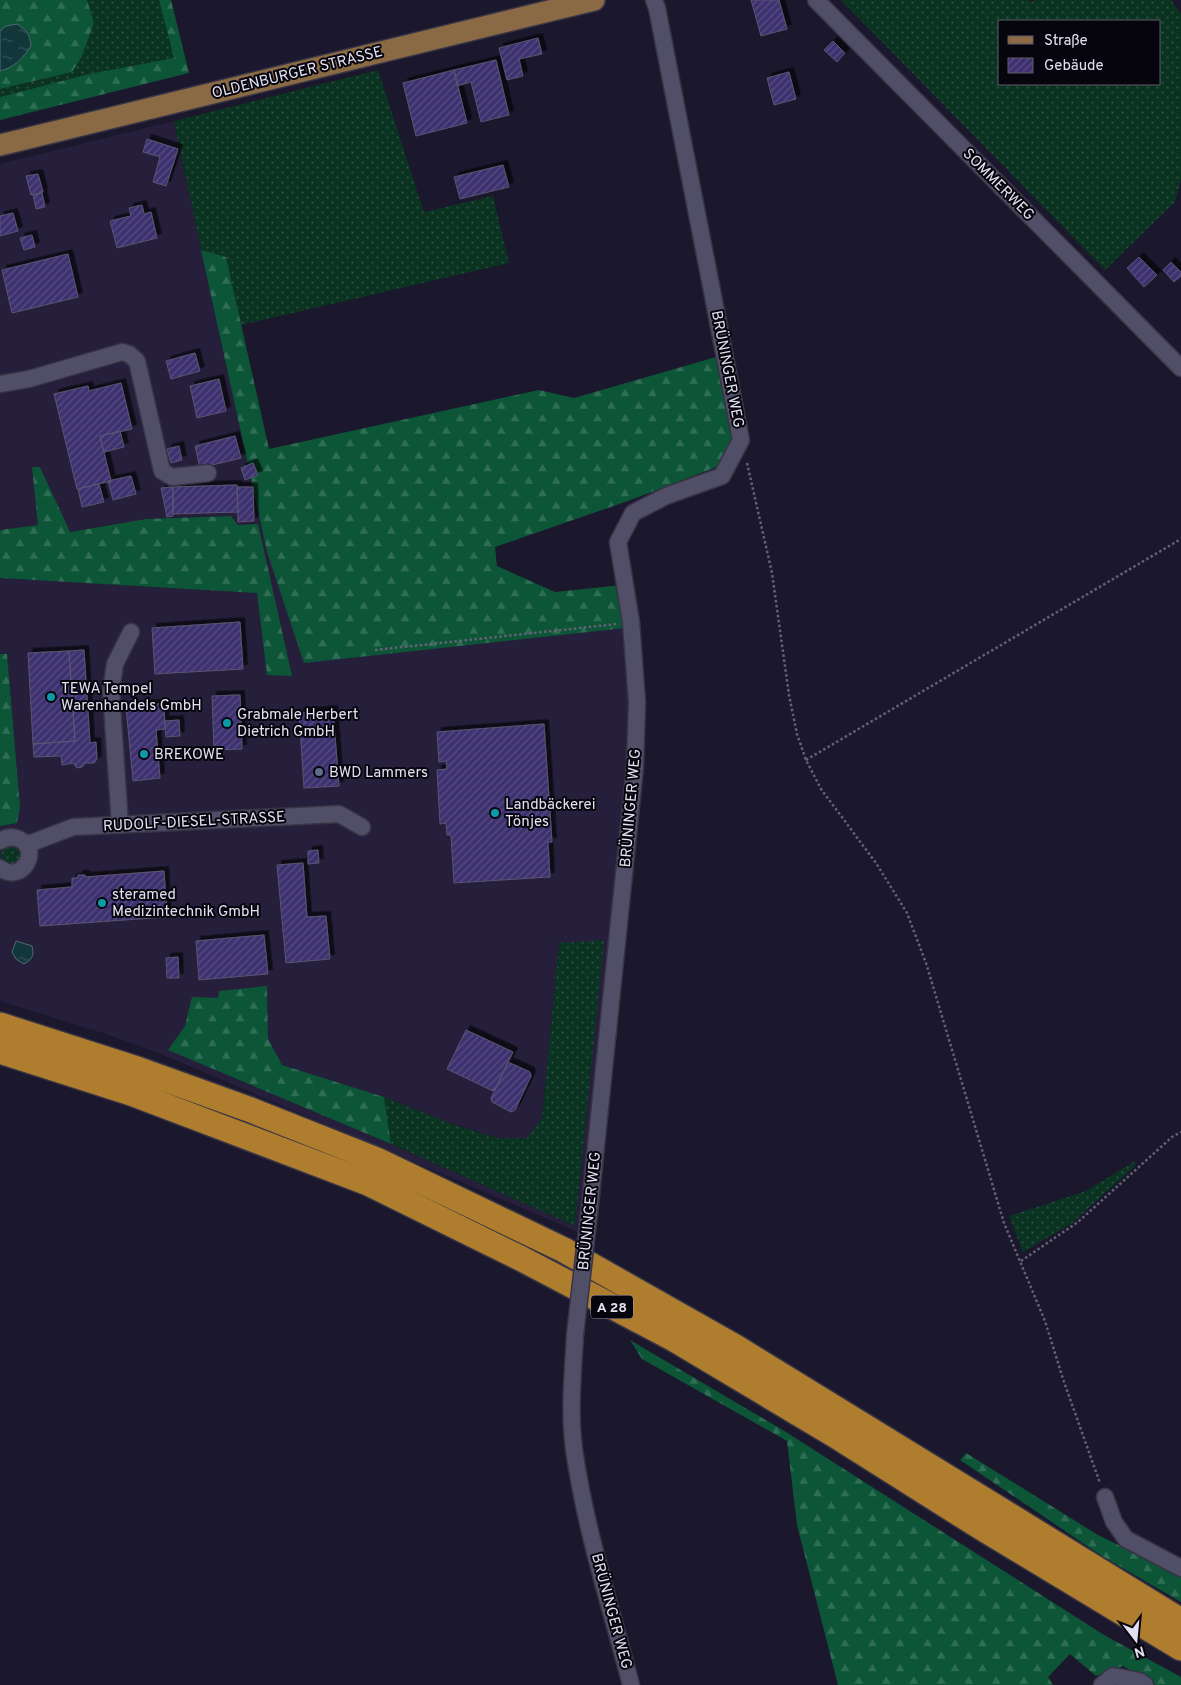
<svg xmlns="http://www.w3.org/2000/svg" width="1181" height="1685" viewBox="0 0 1181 1685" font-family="Overpass,sans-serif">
<defs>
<pattern id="grass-dots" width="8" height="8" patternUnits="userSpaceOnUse" patternTransform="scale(1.25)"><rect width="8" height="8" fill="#0a3321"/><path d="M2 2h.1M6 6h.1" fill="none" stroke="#2e5042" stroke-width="1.8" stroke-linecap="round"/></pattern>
<pattern id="forest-firs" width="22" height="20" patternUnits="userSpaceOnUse" patternTransform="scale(1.25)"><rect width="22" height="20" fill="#0c5537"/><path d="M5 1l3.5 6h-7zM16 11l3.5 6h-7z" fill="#2f6d54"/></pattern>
<pattern id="water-ripples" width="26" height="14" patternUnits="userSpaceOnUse" patternTransform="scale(1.25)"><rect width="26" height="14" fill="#12373a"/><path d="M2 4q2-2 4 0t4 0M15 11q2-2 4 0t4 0" fill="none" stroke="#345457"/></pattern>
<pattern id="building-hatch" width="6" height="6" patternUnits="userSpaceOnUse" patternTransform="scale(1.25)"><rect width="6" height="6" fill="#3e306f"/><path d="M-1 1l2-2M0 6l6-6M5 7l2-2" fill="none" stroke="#5a4e84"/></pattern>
<filter id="shadow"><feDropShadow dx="4.5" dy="-4.5" stdDeviation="0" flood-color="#0009"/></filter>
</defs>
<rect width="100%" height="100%" fill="#1b172d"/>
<path fill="#251f3b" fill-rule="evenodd" d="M174 121 201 250 267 552 625 628 630 701 629 766 609 938 578 1232 161 1054 103 1033 0 1001V826L2 825 11 711 7 654H0V578L257 593 267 675H291L238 525 231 516 146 519 69 532 40 468 33 467 38 525 0 530V164ZM559 943 574 1225 391 1144 169 1050 185 1026 218 998 267 986 268 1039 282 1065 384 1097 455 1125 497 1138 527 1139 542 1118Z"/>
<path fill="url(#grass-dots)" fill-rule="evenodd" d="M87 0H159L174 58 89 74 0 97V89L72 72 94 23Z
M841 0H1028L1032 2 1035 0H1171L1181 14V180L1175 202 1105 270ZM1000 21H1160V84H1000Z
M378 70 424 212 493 196 509 263 241 325 226 257 201 250 174 121Z
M1 855a10 10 0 1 1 20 0a10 10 0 1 1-20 0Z
M604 940 575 1226 391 1144 384 1097 455 1125 497 1138H527L542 1118 559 943Z
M1135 1161V1166L1071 1224 1023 1252 1009 1216 1086 1191Z"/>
<path fill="url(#forest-firs)" d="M0 0H87L94 23 81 58 72 72 0 89V71L5 70 6 26 0 31Z
M159 0H171L189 73 0 120V97L89 74 174 58Z
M201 250 226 257 269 449 539 390 574 398 716 357 733 440 719 466 628 501 495 547 497 566 555 592 622 585 625 628 304 663 267 552Z
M32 467H40L70 532 146 519 231 516 238 525 258 524 292 676 267 675 257 593 0 578V530L38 525Z
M0 654H7L20 807 17 823 0 826Z
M267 986 268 1039 282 1065 384 1097 391 1144 168 1050 185 1026 192 997 218 998 219 991Z
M630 1340 786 1432 1104 1635 1181 1677V1685H1155L1123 1666 1096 1676 1070 1654 1048 1677 1053 1685H838L797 1525 787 1441 642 1359Z
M966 1453 1098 1535 1181 1576V1602L1102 1556 960 1460Z"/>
<path fill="url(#water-ripples)" stroke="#516a71" d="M17 24C27 30 30 35 31 46 23 58 14 68 0 71V31L6 26Z
M16 941 32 946C34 955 33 959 24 964L16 959 12 952Z"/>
<path fill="url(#building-hatch)" stroke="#595570" filter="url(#shadow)" d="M751 0H779L787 29 761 36Z
M538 38 542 54 519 59 523 76 507 80 499 48Z
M833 41 845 53 837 62 824 50Z
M496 60 509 115 481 122 471 82 457 86 454 70Z
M454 70 467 123 416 136 403 83Z
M789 72 796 99 774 105 767 78Z
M147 139 178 149 166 186 153 182 160 157 143 152Z
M503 165 509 187 460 199 454 177Z
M38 174 43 192 31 195 26 176Z
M42 193 45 207 36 209 33 195Z
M142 205 144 214 151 212 157 238 117 248 110 221 131 216 129 208Z
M13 213 18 231 0 236V216Z
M32 235 35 247 24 250 20 238Z
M68 254 78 297 12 313 2 270Z
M1139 257 1157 275 1144 287 1127 268Z
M1171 262 1181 272V276L1174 282 1163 270Z
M195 353 200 371 171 379 166 361Z
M219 379 226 411 197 418 190 386Z
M121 383 132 429 100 436 111 481 77 489 54 394 88 386 89 391Z
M120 431 124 447 104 452 100 436Z
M235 436 241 458 200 468 195 446Z
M179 446 182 460 171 463 167 449Z
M253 463 258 475 245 480 241 468Z
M131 476 136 494 113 500 108 481Z
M99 484 104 502 82 507 78 489Z
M237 485 238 512 173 514V487Z
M173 487V516L167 517 161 488Z
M237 487H253L254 521 238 522Z
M240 622 243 669 155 674 152 628Z
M84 650 90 743 96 742 97 759 94 763H85L82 767 77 768 73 763 62 765 61 756 34 757 33 744 75 741 69 651Z
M69 651 75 741 33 744 28 653Z
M240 695 242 749 214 750 212 696Z
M164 703 165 729 156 730 160 778 133 781 126 707Z
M333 710 339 786 304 788 299 713Z
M179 720 180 736 166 737 165 721Z
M544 724 552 842H548L550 877 454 883 451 835H447L446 823 440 824 437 770 447 769 446 761 439 762 437 732Z
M318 850 319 863 308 864V851Z
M303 863 307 917 326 916 330 959 286 963 277 865Z
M164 871 167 917 40 926 37 890 72 887V878H78V875H85V877Z
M264 935 268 974 199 980 196 941Z
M178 957 179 978H167L166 958Z
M466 1030 513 1052 495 1090 494 1089 493 1091 447 1069Z
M508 1062 530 1072 531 1076 515 1110 511 1112 492 1102 491 1098Z"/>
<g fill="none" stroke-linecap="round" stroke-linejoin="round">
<g stroke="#373445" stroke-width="19">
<path id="minor" d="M816 0 1181 368
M0 384 29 379 122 352 129 354 137 361 162 471 172 477 208 473
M120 825 111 691 115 664 131 632
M0 841C6 837 12 836 19 839 42 849 22 885 0 868
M26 845 73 827 339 814 362 827
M589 1214 635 767 637 702 631 622 618 542 633 513 666 496 722 476 741 440 657 8 654 0
M575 1335C573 1373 569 1411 574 1449 585 1528 611 1608 631 1685
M1105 1497 1114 1522 1126 1539 1181 1568
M1102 1685 1113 1676 1139 1681 1145 1685"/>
</g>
<g stroke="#373445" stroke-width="24">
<path id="major" d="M0 145 594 0"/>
</g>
<g stroke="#373445" stroke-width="28">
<path id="highway" d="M0 1025 137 1069 251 1110 377 1160 564 1250 737 1348 1181 1621
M0 1051 131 1093 368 1183 522 1259 674 1339 833 1434 982 1528 1181 1648"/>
</g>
<path stroke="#656276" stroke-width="2.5" stroke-dasharray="2.5 2.5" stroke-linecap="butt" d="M747 463 772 573 789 695 797 734 806 760 821 789 876 863 907 913 926 963 1004 1223 1045 1321 1064 1382 1100 1483
M375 650 617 624
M806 760 1181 539
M1021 1261 1078 1222 1172 1137 1181 1132"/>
<use href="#minor" stroke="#514e68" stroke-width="16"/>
<use href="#major" stroke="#896a45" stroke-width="21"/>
<use href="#highway" stroke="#ae7d2e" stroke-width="25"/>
<g stroke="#373445" stroke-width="19" stroke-linecap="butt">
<path id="minor-bridge" d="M575 1335 589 1214"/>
</g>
<use href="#minor-bridge" stroke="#514e68" stroke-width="16"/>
</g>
<g fill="#0f9aa8" stroke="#06050d" stroke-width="2">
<circle cx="51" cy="697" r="5"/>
<circle cx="227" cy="723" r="5"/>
<circle cx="144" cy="754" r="5"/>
<circle cx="495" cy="813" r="5"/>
<circle cx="102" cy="903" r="5"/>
</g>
<circle fill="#5c6f8a" stroke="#06050d" stroke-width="2" cx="319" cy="772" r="5"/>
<g text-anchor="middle" stroke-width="4" stroke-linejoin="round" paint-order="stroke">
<rect fill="#06050d" stroke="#a19fad" stroke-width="1" x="591" y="1295.5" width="42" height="23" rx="4"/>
<g font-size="14" font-weight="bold" fill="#e3e1f1">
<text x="612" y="1312">A 28</text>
</g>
<g font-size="15" fill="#e3e1f1" stroke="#06050d">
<text transform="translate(297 72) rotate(-14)" y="5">OLDENBURGER STRASSE</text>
<text transform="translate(999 184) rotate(45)" y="5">SOMMERWEG</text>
<text transform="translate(728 369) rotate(79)" y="5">BRÜNINGER WEG</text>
<text transform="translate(630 808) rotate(-85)" y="5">BRÜNINGER WEG</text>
<text transform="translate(194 821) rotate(-3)" y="5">RUDOLF-DIESEL-STRASSE</text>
<text transform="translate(589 1211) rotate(-84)" y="5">BRÜNINGER WEG</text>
<text transform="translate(612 1611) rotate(75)" y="5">BRÜNINGER WEG</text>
</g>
<g font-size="15" fill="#e3e1f1" stroke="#06050d" text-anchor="start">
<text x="61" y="693">TEWA Tempel<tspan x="61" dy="17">Warenhandels GmbH</tspan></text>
<text x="237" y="719">Grabmale Herbert<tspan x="237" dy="17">Dietrich GmbH</tspan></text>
<text x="154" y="759">BREKOWE</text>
<text x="329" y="777">BWD Lammers</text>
<text x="505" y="809">Landbäckerei<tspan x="505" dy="17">Tönjes</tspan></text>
<text x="112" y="899">steramed<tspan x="112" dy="17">Medizintechnik GmbH</tspan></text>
</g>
</g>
<rect x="998" y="20" width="162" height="65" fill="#06050d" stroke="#5e5d68"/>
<rect x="1008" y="36" width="25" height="8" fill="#896a45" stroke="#5e5d68"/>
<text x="1044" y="45" font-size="15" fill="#e3e1f1">Straße</text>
<rect x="1008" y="58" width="25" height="15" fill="url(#building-hatch)" stroke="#5e5d68"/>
<text x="1044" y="70" font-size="15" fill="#e3e1f1">Gebäude</text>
<g transform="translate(1136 1640) rotate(164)" stroke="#06050d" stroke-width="4" paint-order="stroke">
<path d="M0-4L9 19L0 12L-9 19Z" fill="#e3e1f1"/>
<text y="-8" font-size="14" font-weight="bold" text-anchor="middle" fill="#e3e1f1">N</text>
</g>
</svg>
